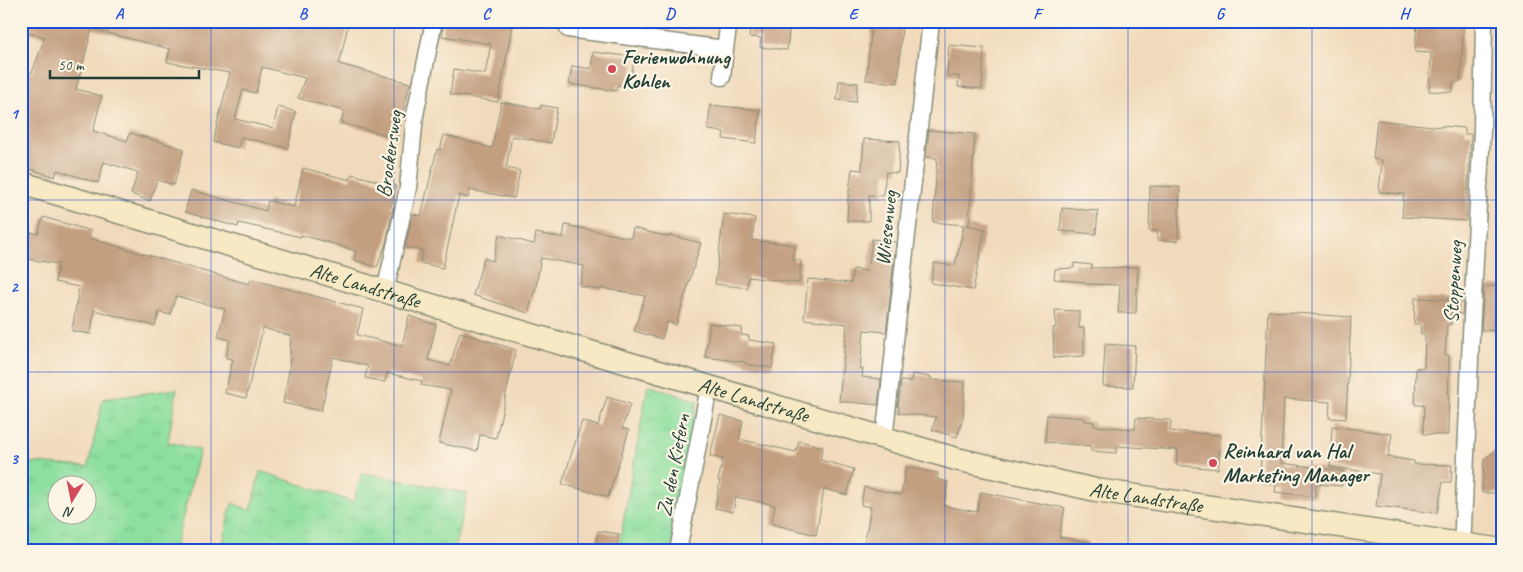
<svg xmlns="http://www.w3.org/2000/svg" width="1523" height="572" viewBox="0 0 1523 572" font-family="Caveat,sans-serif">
<defs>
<pattern id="grass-tufts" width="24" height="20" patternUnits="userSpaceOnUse" patternTransform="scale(1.25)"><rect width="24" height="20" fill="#8cdf9f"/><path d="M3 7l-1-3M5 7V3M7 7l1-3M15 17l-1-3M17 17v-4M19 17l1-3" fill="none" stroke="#78c08a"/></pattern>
</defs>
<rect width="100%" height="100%" fill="#fcf5e5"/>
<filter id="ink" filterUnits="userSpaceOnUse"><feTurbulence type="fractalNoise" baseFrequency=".02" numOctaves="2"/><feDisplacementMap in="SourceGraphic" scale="10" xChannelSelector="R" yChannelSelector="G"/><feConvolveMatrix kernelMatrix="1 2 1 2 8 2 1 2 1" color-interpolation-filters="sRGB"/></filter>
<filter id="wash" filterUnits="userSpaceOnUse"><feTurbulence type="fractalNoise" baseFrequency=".0096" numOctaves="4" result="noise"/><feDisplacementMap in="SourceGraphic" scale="20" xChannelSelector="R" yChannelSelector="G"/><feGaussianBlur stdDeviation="1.12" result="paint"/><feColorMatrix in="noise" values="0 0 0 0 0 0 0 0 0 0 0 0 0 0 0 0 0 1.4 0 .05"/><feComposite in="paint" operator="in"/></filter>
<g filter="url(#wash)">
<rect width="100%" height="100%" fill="#f1dabb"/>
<path fill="url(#grass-tufts)" stroke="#568e6a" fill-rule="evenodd" d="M648 385 697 401 672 551H618Z
M177 389 168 442 200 450 174 551H21V462L88 467 103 399ZM58 484H88V514H58Z
M260 471 353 502 362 473 467 493 454 551H220L232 503 251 511Z"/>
<g id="blocks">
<path fill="#c39f80" d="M21 21H349L339 64 410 83 397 138 341 123 344 111 298 98 305 78 262 67 256 93 243 90 235 119 273 128 278 107 296 112 288 148 241 137 238 148 213 142 230 73 167 62 170 49 92 29 76 89 102 96 93 131 127 141 130 133 184 149 174 185 157 180 150 201 131 194 138 172 104 162 98 183 57 170 55 177 21 166V70L32 73 45 37 21 31Z
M444 21H513L498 102 450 94 454 69 485 74 491 44 442 36Z
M751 21H790L787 50 760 47 761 38 749 37Z
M1417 21H1464L1460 82H1453L1452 92 1429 91 1431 53 1415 52Z
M872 24 902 27 898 83 866 80Z
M949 45 984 48 982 89 958 87 959 76H947Z
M593 52 634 57 630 87 617 85 616 91 569 84 572 66 591 69Z
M839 81 858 83 856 102 837 100Z
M501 102 540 109 541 105 557 108 551 143 512 136 506 168 520 171 514 198 470 190 468 198 459 195 443 268 420 263 423 251 405 247 413 214 421 216 437 149 440 150 444 135 492 148Z
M710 105 760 110 756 143 723 139 724 132 708 130Z
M1377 120 1441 127V126L1465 128V134H1471L1466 221 1402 217 1404 194 1379 192 1382 160 1373 159Z
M929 130 975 134 969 225H967L985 229 973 290 931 283 934 263 955 266 964 225 933 222 937 158 926 157Z
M864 139 900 141 898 173 886 172 883 196 869 195V221H847L848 198 852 169 862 170Z
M303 168 350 180 352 174 396 186 391 207 393 208 386 243 377 267 354 260 356 251 334 244 301 235V237L239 223 238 227 185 212 191 190 266 211 268 201 294 207Z
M1150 186 1180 187 1178 241 1157 240V231H1149Z
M1062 208 1098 211 1096 234 1060 231Z
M724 214 755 218 752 240 795 245 793 260 801 261 799 283 748 277 747 288 715 284Z
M43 217 91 231 89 238 206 272 249 284 251 279 363 309 357 335 402 346 409 316 436 325 428 360 450 366 460 332 516 350 496 438 480 435 477 451 439 443 451 390 421 385 422 381 387 373 385 382 365 378 368 366 333 357 321 411 283 403 289 371 291 336 263 328 246 398 225 393 233 359 226 358 230 340 218 337 225 309 198 302 176 296 170 315 159 312 155 326 94 310 91 334 72 331 79 287 55 282 58 264 21 258V230L38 234Z
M565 225 631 238 633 228 669 237V235L701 243 676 325 667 322 662 339 634 331 645 296 602 288 601 290 580 286 584 266 541 258 536 286 528 313 473 295 484 258 493 261 499 235 534 244 536 233 563 238Z
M872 239 896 242 886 332 864 330 860 369H863L862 377 881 379 878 405 839 401 847 324 804 319 808 279 851 283 853 269 868 271Z
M1074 263 1092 265 1091 268 1138 267 1136 313H1118L1120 285 1084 284V282L1054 279 1055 269 1074 268Z
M1502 285V331L1481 330 1484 287Z
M1415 298 1463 300 1462 314 1451 313V325H1447L1445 355H1449L1448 435 1423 434 1424 405H1415L1416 368H1424L1425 334H1420L1421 324H1414Z
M1055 310 1079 311V328H1084V356L1054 358 1053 328H1056Z
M1268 311 1351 317 1346 419 1329 418 1330 402 1284 399 1281 463 1343 471 1342 486 1316 484 1315 497 1275 492 1277 480 1260 479Z
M710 323 742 328 741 335 749 336V340L776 344 772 368 745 364V362L705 357Z
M1105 344 1135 346 1133 387 1103 386Z
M912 374 931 377V380L965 382 963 418 957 437 932 430 936 417 899 413V407H898L901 381 911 382Z
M607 397 630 404 622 428 629 430 608 497 562 484 582 421 598 426Z
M720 415 743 421 739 439 796 452 799 441 823 447 820 460 854 469 847 495 824 489 816 535 772 524 775 505 736 497 733 512 715 508 720 481H718L723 459 710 456Z
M1047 415 1085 418V421L1094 422V426L1135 429 1136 418 1171 420 1170 431 1221 435 1218 469 1176 465 1178 450 1117 446 1116 453 1091 451V446L1045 442Z
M1332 426 1392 434 1388 457 1414 461V464L1452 465 1451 482H1443L1437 513 1376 506 1380 474 1330 467Z
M1502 446V493H1482L1484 459Z
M906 467 938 473 937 479 948 482 944 506 977 512 981 492 1065 508 1059 537 1089 542 1088 551H931L904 545 903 551H863L871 507 861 505 864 487 901 495Z
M598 531 619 534 616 551H595Z"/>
</g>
</g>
<g filter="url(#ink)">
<use href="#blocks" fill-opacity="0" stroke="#888c78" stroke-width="1"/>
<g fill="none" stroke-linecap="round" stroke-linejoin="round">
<g stroke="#888c78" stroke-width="19">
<path id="street" d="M568 29 725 49 729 21
M722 77 725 49
M385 292 408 188 415 115 434 21
M884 439 931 21
M678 551 709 387
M1462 551 1471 335 1482 130 1484 21"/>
</g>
<g stroke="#888c78" stroke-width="25">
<g id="secondary">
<path id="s1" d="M21 183 532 335 956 459 1096 490 1502 550"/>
</g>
</g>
<use href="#street" stroke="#fff" stroke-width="16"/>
<use href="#secondary" stroke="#f7e9c3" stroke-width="22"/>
</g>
</g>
<path fill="none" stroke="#1d4ed8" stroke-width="1" stroke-opacity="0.55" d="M211 21V551M394 21V551M578 21V551M762 21V551M945 21V551M1128 21V551M1312 21V551M21 200H1502M21 372H1502"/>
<g fill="#d1495b" stroke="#fcf5e5" stroke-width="2">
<circle cx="612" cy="69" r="5"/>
<circle cx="1213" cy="463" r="5"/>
</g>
<g text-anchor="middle" stroke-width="4.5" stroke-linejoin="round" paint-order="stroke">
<g font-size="21" font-weight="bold" fill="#1f3d34" stroke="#fcf5e5" text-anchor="start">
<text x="622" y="64">Ferienwohnung<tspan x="622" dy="24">Kohlen</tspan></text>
<text x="1223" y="458">Reinhard van Hal<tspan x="1223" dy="24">Marketing Manager</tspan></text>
</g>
<g font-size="21" fill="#1f3d34" stroke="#fcf5e5">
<text transform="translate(389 154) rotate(-82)" y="7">Brockersweg</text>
<text transform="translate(886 228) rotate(-84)" y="7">Wiesenweg</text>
<text transform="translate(1453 282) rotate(-87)" y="7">Stoppenweg</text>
<text dy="7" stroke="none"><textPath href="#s1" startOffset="359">Alte Landstraße</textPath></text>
<text dy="7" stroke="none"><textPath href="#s1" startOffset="764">Alte Landstraße</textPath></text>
<text transform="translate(673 465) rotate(-79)" y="7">Zu den Kiefern</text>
<text dy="7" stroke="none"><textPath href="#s1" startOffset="1169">Alte Landstraße</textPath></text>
</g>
</g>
<rect width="1523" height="572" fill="none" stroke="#fcf5e5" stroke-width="55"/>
<g transform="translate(72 500) rotate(190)"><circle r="24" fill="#fcf5e5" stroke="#a4ab9e"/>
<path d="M0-4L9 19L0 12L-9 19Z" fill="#d1495b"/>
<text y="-8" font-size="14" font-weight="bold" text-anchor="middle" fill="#1f3d34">N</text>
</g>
<path d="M50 70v8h149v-8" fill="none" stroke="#1f3d34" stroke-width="2.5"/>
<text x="58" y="70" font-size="15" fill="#1f3d34" stroke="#fcf5e5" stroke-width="4" paint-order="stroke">50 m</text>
<rect x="28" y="28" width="1468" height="516" fill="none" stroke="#1d4ed8" stroke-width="2"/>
<g font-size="16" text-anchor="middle" font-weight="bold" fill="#1d4ed8">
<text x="119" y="19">A</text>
<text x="303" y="19">B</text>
<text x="486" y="19">C</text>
<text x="670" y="19">D</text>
<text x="853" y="19">E</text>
<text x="1037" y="19">F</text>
<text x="1220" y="19">G</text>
<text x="1404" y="19">H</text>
<text x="14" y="119">1</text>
<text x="14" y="292">2</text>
<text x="14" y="464">3</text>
</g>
</svg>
